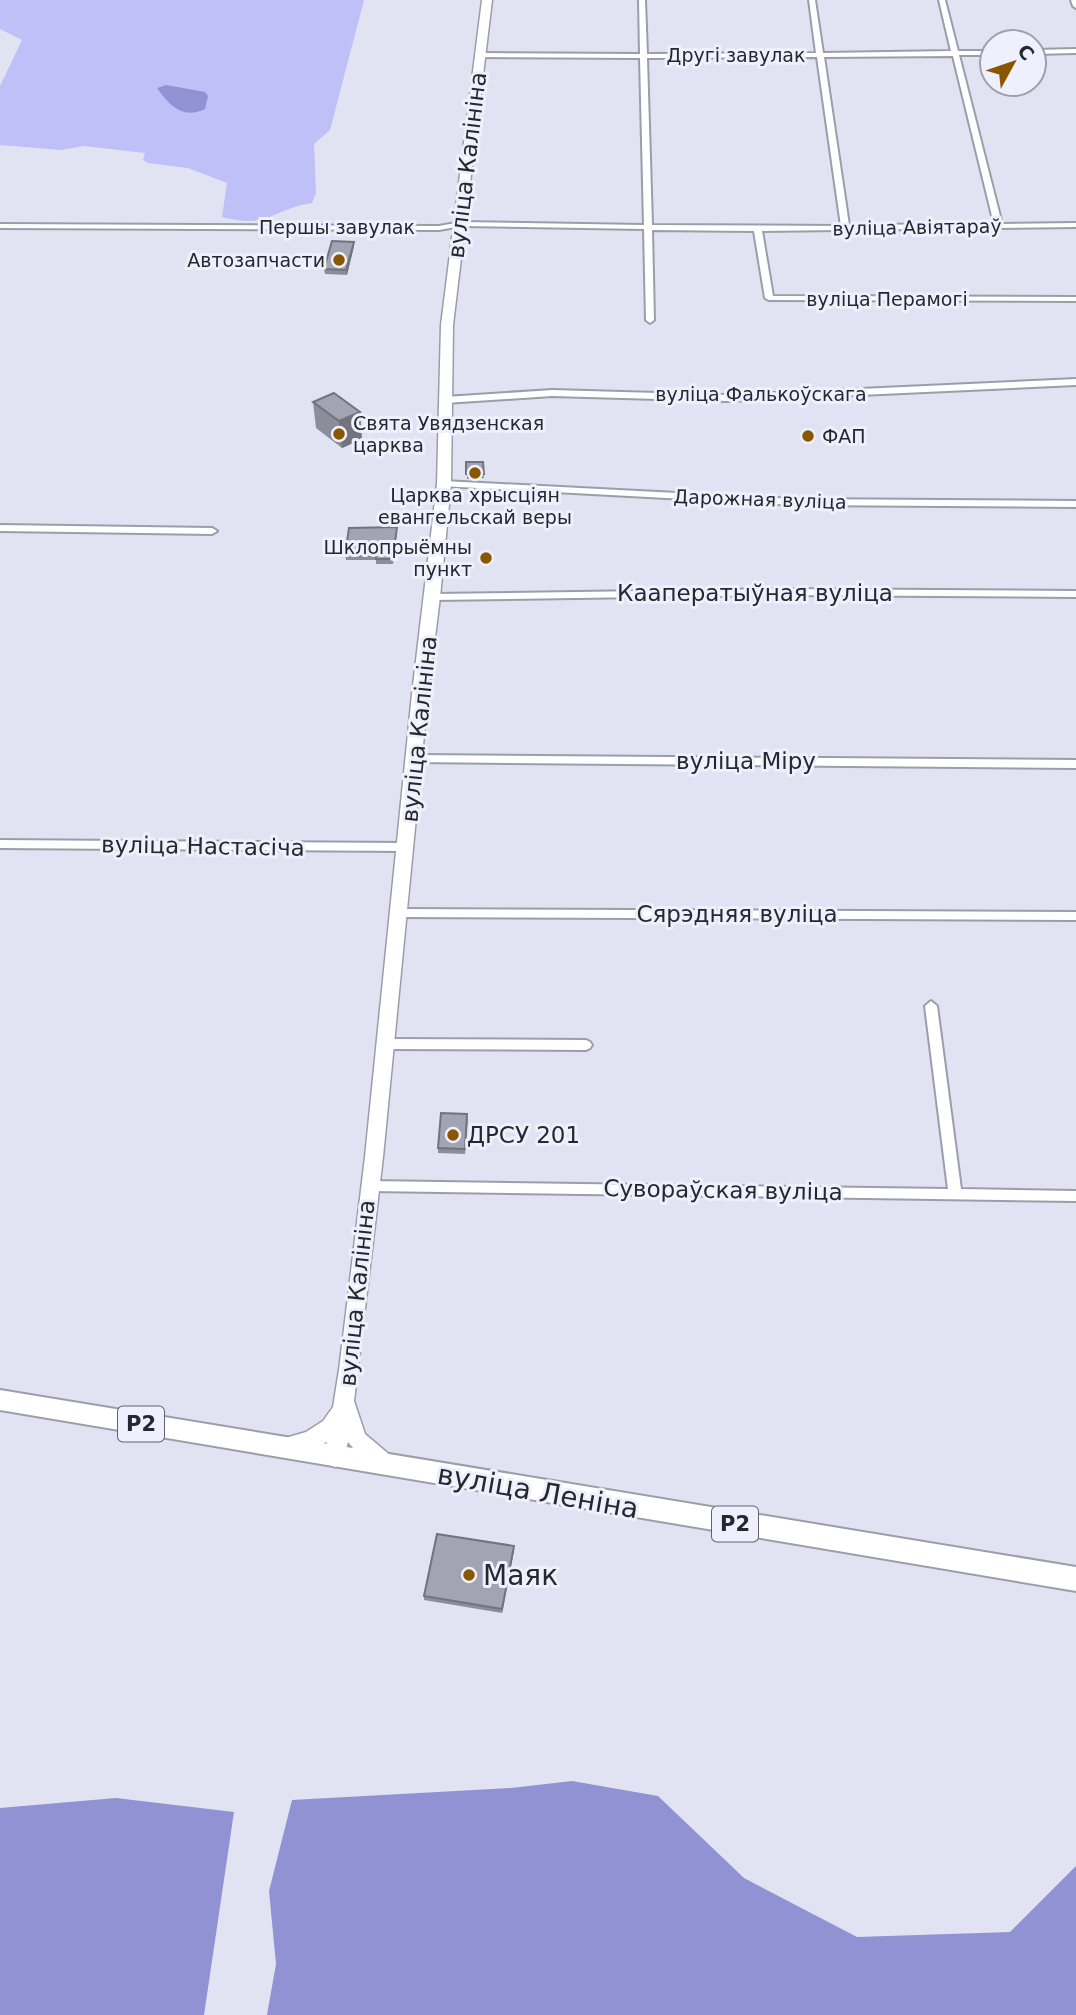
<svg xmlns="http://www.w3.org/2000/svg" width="1076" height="2015" viewBox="0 0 1076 2015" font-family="'DejaVu Sans',sans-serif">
<rect width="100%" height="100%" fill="#e1e3f2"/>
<path fill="#bec0f7" d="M0 0H364L330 130 314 144 316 193 312 203C270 210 270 229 222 217L227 183 188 168 148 163 143 160 145 153 84 146 61 150 0 145V86L22 40 0 29Z"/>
<path fill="#9192d4" d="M166 85 205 92 208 96 205 109C183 120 169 105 157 88Z
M572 1781 658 1796 744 1878 857 1937 1010 1932 1076 1866V2015H267L276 1964 269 1891 292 1800 511 1788Z
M116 1798 234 1812 204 2015H0V1808Z"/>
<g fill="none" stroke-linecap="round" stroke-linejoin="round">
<g stroke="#9c9dab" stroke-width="4">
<path id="street" d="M639 0H645L647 54 816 53 809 0H815L823 53 951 51 939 0H945L958 51H992V55H959L1002 224 1076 223V227L762 231 773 296 1076 297V301L769 300 765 298 754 231 652 230 654 320 650 323 646 320 644 229 461 226 439 230 0 228V224L439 226 461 222 644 225 640 58 480 57 477 55 480 53 640 54ZM953 56 994 224 849 225 824 57ZM817 57 841 226 652 225 647 58Z
M1071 0H1076V8L1073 6Z
M1076 49V53L1034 54V50Z
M1076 379V385L728 401 552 396 445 403 441 400 445 397 552 390 728 395Z
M444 481 795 499 1076 501V507L795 505 441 486V482Z
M0 525 212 528 217 531 212 534 0 531Z
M776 589 1076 591V597L776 595 433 600 428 597 433 594Z
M415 755 1076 760V768L411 762 410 759 411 756Z
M0 840 406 843 412 847 406 851 0 848Z
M399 909 1076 912V920L399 917 393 913Z
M931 1001 937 1006 961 1189 1076 1191V1201L369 1191 364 1190 362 1186 364 1182 369 1181 948 1189 925 1006Z
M384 1039 586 1040 590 1042 592 1045 590 1048 586 1050 384 1049 380 1047 378 1044 380 1041Z"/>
</g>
<g stroke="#9c9dab" stroke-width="3">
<path id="secondary" d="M482 0H492L453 325 451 484 440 597 428 694 383 1157 354 1401 365 1434 391 1456 395 1463 391 1470 384 1473 362 1459 348 1442 342 1464 335 1467 328 1464 324 1457 327 1442 289 1455 282 1453 279 1446 282 1439 306 1432 323 1421 333 1407 339 1370 365 1157 412 694 437 484 441 325Z"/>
</g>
<g stroke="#9c9dab" stroke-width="4">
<path id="primary" d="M0 1390 1076 1567V1591L0 1410Z"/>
</g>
<use href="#street" fill="#fff" fill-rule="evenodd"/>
<use href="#secondary" fill="#fff" fill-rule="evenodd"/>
<use href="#primary" fill="#fff" fill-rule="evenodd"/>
</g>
<path fill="#8c8d9a" d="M354 242V246L347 275 325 274 324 269Z
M313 402 362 439 342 448 316 428Z
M466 462H483L484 478 467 479Z
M397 532 393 564H376V560H346L345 555Z
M468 1118 465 1154 438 1153V1148Z
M514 1550 502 1613 424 1600V1596Z"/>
<path fill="#72737d" d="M354 242V246L347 275 346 270Z
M360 412 362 439 342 448 339 421Z
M514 1546V1550L502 1613V1609Z"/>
<path fill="#a3a4b3" stroke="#72737d" stroke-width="2" d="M332 241 354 242 346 270 324 269Z
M334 393 360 412 339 421 313 402Z
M466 462H483L484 474H466Z
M397 527 393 559H376V556L345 555 349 528Z
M441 1113 467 1114 465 1149 438 1148Z
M437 1534 514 1546 502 1609 424 1596Z"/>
<g fill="#8a5701" stroke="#eff0fd" stroke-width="2.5">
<circle cx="339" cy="260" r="7"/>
<circle cx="339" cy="434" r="7"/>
<circle cx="808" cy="436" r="7"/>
<circle cx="475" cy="473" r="7"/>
<circle cx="486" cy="558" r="7"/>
<circle cx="453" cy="1135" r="7"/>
<circle cx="469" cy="1575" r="7"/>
</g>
<g text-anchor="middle" stroke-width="6" stroke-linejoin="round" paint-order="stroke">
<g font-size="19" fill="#27272d" stroke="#eff0fd">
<text x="736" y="62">Другі завулак</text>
<text x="337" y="234">Першы завулак</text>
<text transform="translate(917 227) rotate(-1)" y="7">вуліца Авіятараў</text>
<text x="887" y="306">вуліца Перамогі</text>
<text x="761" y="401">вуліца Фалькоўскага</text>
<text transform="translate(760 499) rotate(2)" y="7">Дарожная вуліца</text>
</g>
<g font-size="19" fill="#27272d" stroke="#eff0fd" text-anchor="end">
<text x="325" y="267">Автозапчасти</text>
<text x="353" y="430" text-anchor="start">Свята Увядзенская<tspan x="353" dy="22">царква</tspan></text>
<text x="822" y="443" text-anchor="start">ФАП</text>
<text x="475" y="502" text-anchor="middle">Царква хрысціян<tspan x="475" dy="22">евангельскай веры</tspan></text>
<text x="472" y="554">Шклопрыёмны<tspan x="472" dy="22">пункт</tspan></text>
</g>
<g fill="#eff0fd" stroke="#63636b" stroke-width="2">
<rect x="118" y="1406.5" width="46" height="35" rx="5"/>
<rect x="712" y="1506.5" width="46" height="35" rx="5"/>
</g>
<g font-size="21" font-weight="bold" fill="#27272d">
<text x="141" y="1431">Р2</text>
<text x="735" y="1531">Р2</text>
</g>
<g font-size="23" fill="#27272d" stroke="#eff0fd">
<text transform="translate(467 165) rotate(-83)" y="8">вуліца Калініна</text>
<text x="755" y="601">Кааператыўная вуліца</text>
<text transform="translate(419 729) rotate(-84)" y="8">вуліца Калініна</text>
<text x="746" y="769">вуліца Міру</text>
<text transform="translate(203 846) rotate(1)" y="8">вуліца Настасіча</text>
<text x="737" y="922">Сярэдняя вуліца</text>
<text transform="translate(723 1190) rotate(1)" y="8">Сувораўская вуліца</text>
<text transform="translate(357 1293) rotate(-84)" y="8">вуліца Калініна</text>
</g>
<g font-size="23" fill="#27272d" stroke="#eff0fd" text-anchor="start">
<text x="467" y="1143">ДРСУ 201</text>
</g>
<g font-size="28" fill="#27272d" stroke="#eff0fd">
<text transform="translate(538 1491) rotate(10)" y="10">вуліца Леніна</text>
</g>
<g font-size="28" fill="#27272d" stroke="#eff0fd" text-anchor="start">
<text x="483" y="1585">Маяк</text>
</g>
</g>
<g transform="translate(1013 63) rotate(50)"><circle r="33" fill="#eff0fd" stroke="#9fa0aa" stroke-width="2"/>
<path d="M0-5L12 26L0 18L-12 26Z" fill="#8a5701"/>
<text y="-10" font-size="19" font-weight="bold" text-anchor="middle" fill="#27272d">С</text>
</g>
</svg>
